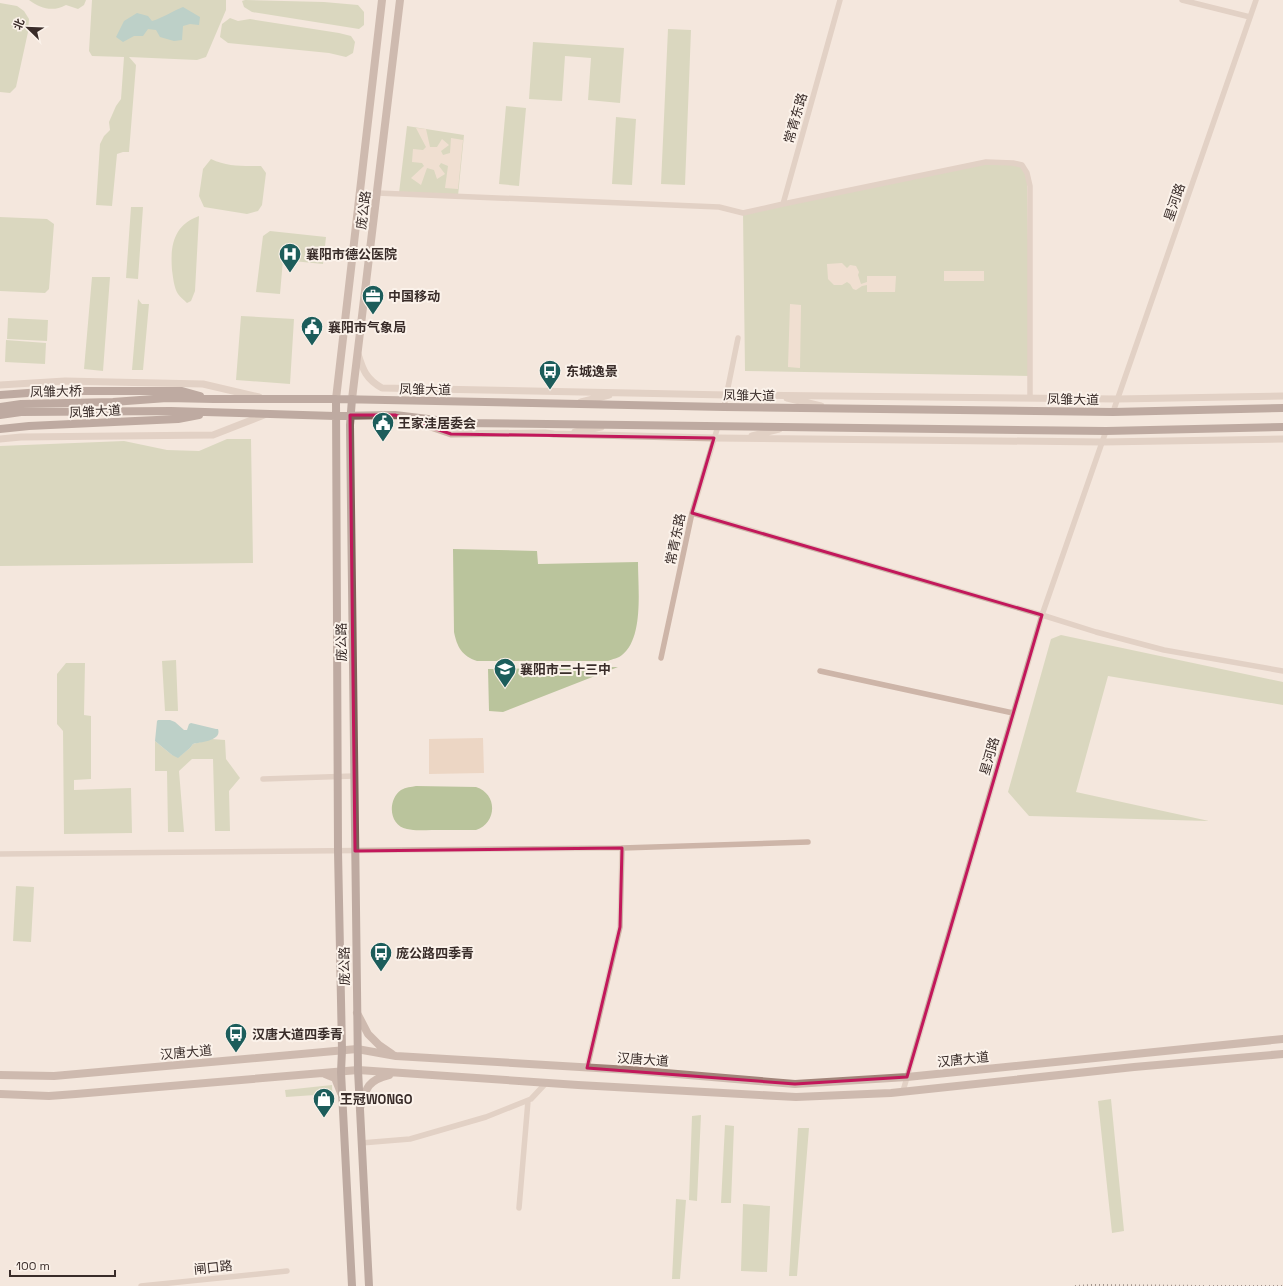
<svg xmlns="http://www.w3.org/2000/svg" width="1283" height="1286" viewBox="0 0 1283 1286" font-family="'Space Grotesk','Noto Sans SC',sans-serif">
<rect width="100%" height="100%" fill="#f4e7dd"/>
<path fill="#bac49c" d="M29 0H86L84 5 78 9 66 5C53 12 41 9 29 0Z
M92 0H226V10L206 57 197 60 129 57 136 65 129 152H123L117 154 112 206 96 205 100 144 104 136 110 130 109 122 116 106 121 99 124 57 92 56 89 51Z
M245 0 324 2 358 5 364 12V25L359 29 252 12 244 7 242 1Z
M0 3 17 6 24 11 29 19 28 32 16 87 10 93 0 92Z
M230 18 238 21 250 19 339 33 351 36 355 42 353 53 346 57 329 53 228 43 220 37 222 24Z
M668 29 691 30 685 185 661 184Z
M533 42 624 48 620 103 588 100 591 58 565 56 562 101 529 99Z
M506 106 526 108 519 186 499 184Z
M616 117 636 119 632 185 612 184Z
M407 126 464 135 458 196 399 193Z
M211 159C228 167 243 166 261 166L266 173 262 205 258 211 247 214 204 207 199 196 203 169Z
M986 162 1022 165 1027 173 1030 376 745 371 743 213Z
M131 207H143L138 279 126 278Z
M199 216 195 291 191 301 187 303C184 300 180 297 178 294 174 288 173 277 172 270 170 245 174 225 199 216Z
M0 217 47 219 54 224 49 289 45 293 0 291Z
M270 231 326 237 323 264 283 260 280 294 256 292 263 236Z
M92 277H110L103 371 84 369Z
M138 299 142 304H149L143 370H132Z
M241 316 294 319 290 384 236 380Z
M8 318 48 320 47 341 7 339Z
M6 340 46 343 45 364 5 362Z
M227 439H251L253 563 0 566V446L124 441 167 450 199 451Z
M453 549 537 551 538 564 638 562C638 588 644 638 622 655 619 658 612 659 608 661H477C462 656 457 647 454 632Z
M1061 635 1283 682V705L1108 676 1076 792 1209 821 1029 816 1008 792 1051 639Z
M176 660 178 711H165L162 661Z
M66 663H85L84 715 91 716V779L74 780V790L131 788 132 833 64 834 63 731 57 724V674Z
M618 667 503 712 489 711 488 669Z
M212 739 225 740 226 759 240 778 229 791 230 831H215L213 759H192L179 771 184 832H168L167 771H155V741L172 755 180 756 190 748 193 744Z
M416 786 476 787C498 794 497 823 476 830 462 830 447 830 432 830 424 830 415 831 407 829 389 826 387 800 401 790 406 787 411 787 416 786Z
M16 886 34 887 31 942 13 941Z
M332 1085 333 1105 315 1095 286 1097 285 1090Z
M1111 1099 1124 1231 1112 1233 1098 1101Z
M701 1115 697 1201 689 1200 692 1116Z
M725 1125 734 1126 731 1203H721Z
M798 1128H809L797 1276H789Z
M676 1199 686 1200 680 1279H672Z
M743 1204 770 1206 767 1272 741 1271Z"/>
<path fill="#ecd6c4" d="M416 128 426 129 430 147H437L442 139 449 145 441 151 443 155 450 153 451 138 463 140 458 189 445 188 448 166 441 163 439 166 445 174 437 179 434 170 427 168 421 185 411 178 424 166 422 163 412 162 413 149 423 150 426 147Z
M842 263 847 268 850 265 856 266 859 272 858 275 861 284 867 282V276H896L895 292H867V285L862 286 856 290 853 289 850 284 847 282 842 285H834L828 279 827 264Z
M944 271H984V281H944Z
M790 304 801 305 800 368 788 367Z
M483 738 484 773 429 774V739Z"/>
<path fill="#7ab3af" d="M183 7 200 17 199 25 190 24 183 26 182 40 174 41 160 37 156 30 148 29 143 36H134L123 42 116 37 124 21 137 13 148 16 152 21C163 18 172 11 183 7Z
M158 720H170L175 722 184 730H187L189 724 191 723 216 729H218C222 741 201 742 193 744L190 748 178 758 172 755 155 741 157 721Z"/>
<g fill="none" stroke-linecap="round" stroke-linejoin="round">
<path stroke="#cdb5a8" stroke-width="5.5" d="M1182 0 1250 17
M377 193 719 207 743 213 783 204 840 0
M783 204 986 162 1013 163 1022 165 1027 173 1030 186V398
M724 407 738 338
M1113 412 1256 0
M692 513 1042 615 1096 632 1164 650 1283 671
M661 658 692 513 718 426
M820 671 1013 713
M263 779 354 776
M622 848 808 842
M0 854 622 848 620 927 587 1068
M903 1091 1042 615 1106 431
M361 1143 410 1139 486 1117 531 1099 546 1083
M519 1208 528 1101
M141 1286 287 1271"/>
<path stroke="#cdb5a8" stroke-width="7" d="M358 354C363 370 366 379 382 388L727 395 1117 399 1283 396
M0 385 65 381 203 384 259 397
M787 398 821 406
M581 402 609 395
M407 419 451 434 545 433 554 434 714 438 1102 442 1283 439
M575 432 601 427
M752 436 779 429
M0 439 21 437 213 435 264 415"/>
<path stroke="#a18479" stroke-width="8" d="M336 399 382 0
M352 399 400 0
M357 1013 368 1034 379 1045 392 1054
M325 1074 335 1078 341 1093
M0 1075 54 1076 357 1049 396 1056 630 1070 795 1084 907 1077 1283 1039
M0 1094 49 1096 76 1094 358 1070 578 1085 796 1097 891 1093 1134 1067 1283 1054
M360 1108C366 1088 368 1080 389 1075"/>
<path stroke="#7c6159" stroke-width="8" d="M0 395 56 391H182L200 396
M336 399 338 851 342 1050 341 1072 352 1286
M352 399 350 425 358 1070 369 1286
M0 407 21 404 113 402 167 398 214 399H336L724 407 1113 412 1283 408
M0 415 21 412 171 411 335 416 395 415 461 423 1106 431 1283 427
M0 429 29 426 178 419 199 415"/>
<path stroke="#392c29" stroke-width="2" stroke-dasharray="1 3" stroke-linecap="butt" d="M1075 1286 1093 1285 1205 1286
M1209 1286H1283"/>
</g>
<path d="M0 0H1283V1286H0ZM350 415H395L451 434 714 438 692 513 1042 615 907 1077 795 1084 587 1068 620 927 622 848 355 851Z" fill="#f4e7dd" fill-opacity=".55" fill-rule="evenodd"/>
<path fill="none" stroke="#c2185b" stroke-width="3" stroke-linejoin="round" d="M350 415H395L451 434 714 438 692 513 1042 615 907 1077 795 1084 587 1068 620 927 622 848 355 851Z"/>
<defs>
<g id="hospital-pin" transform="scale(1.15)"><path d="M0 17L-7.5 6A9.5 9.5 0 1 1 7.5 6Z" fill="#1c5d5b" stroke="#fbf2ea"/><path d="M-5-5h3v3.5h4V-5h3V5h-3V1.5h-4V5h-3Z" fill="#fff"/></g>
<g id="office-pin" transform="scale(1.15)"><path d="M0 17L-7.5 6A9.5 9.5 0 1 1 7.5 6Z" fill="#1c5d5b" stroke="#fbf2ea"/><path d="M-6-3h4V-5.5h4V-3h4V5H-6ZM-1-4.5V-3h2v-1.5ZM-6 0V1H6V0Z" fill="#fff"/></g>
<g id="civic-pin" transform="scale(1.15)"><path d="M0 17L-7.5 6A9.5 9.5 0 1 1 7.5 6Z" fill="#1c5d5b" stroke="#fbf2ea"/><path d="M-.6-6.5H3V-4.5H.6V-3L4-1V1h2V6H-6V1h2V-1L-.6-3ZM-1.2 2.5V6h2.4V2.5Z" fill="#fff"/></g>
<g id="bus-pin" transform="scale(1.15)"><path d="M0 17L-7.5 6A9.5 9.5 0 1 1 7.5 6Z" fill="#1c5d5b" stroke="#fbf2ea"/><path d="M-5-6H5V4H4V6H2V4H-2V6H-4V4H-5ZM-3.5-4V0h7V-4ZM-3.5 1.2v1.5H-2V1.2ZM2 1.2v1.5H3.5V1.2Z" fill="#fff"/></g>
<g id="school-pin" transform="scale(1.15)"><path d="M0 17L-7.5 6A9.5 9.5 0 1 1 7.5 6Z" fill="#1c5d5b" stroke="#fbf2ea"/><path d="M0-5L7-2L0 1L-7-2ZM-4 1L0 2.5L4 1V4Q0 6-4 4Z" fill="#fff"/></g>
<g id="shop-pin" transform="scale(1.15)"><path d="M0 17L-7.5 6A9.5 9.5 0 1 1 7.5 6Z" fill="#1c5d5b" stroke="#fbf2ea"/><path d="M-5-2.5h2.3a2.7 3.5 0 0 1 5.4 0H5L5.5 6h-11ZM-1.5-2.5h3a1.5 2.3 0 0 0-3 0Z" fill="#fff"/></g>
</defs>
<g fill-rule="evenodd">
<use href="#hospital-pin" x="290" y="254"/>
<use href="#office-pin" x="373" y="296"/>
<use href="#civic-pin" x="312" y="327"/>
<use href="#bus-pin" x="550" y="371"/>
<use href="#civic-pin" x="383" y="423"/>
<use href="#school-pin" x="505" y="669"/>
<use href="#bus-pin" x="381" y="953"/>
<use href="#bus-pin" x="236" y="1034"/>
<use href="#shop-pin" x="324" y="1099"/>
</g>
<g text-anchor="middle" stroke-width="4" stroke-linejoin="round" paint-order="stroke">
<g font-size="13" fill="#392c29" stroke="#fbf2ea">
<text transform="translate(795 118) rotate(-74)" y="5">常青东路</text>
<text transform="translate(1174 202) rotate(-71)" y="5">星河路</text>
<text transform="translate(363 210) rotate(-83)" y="5">庞公路</text>
<text transform="translate(425 389) rotate(1)" y="5">凤雏大道</text>
<text transform="translate(56 391) rotate(-1)" y="5">凤雏大桥</text>
<text transform="translate(749 395) rotate(1)" y="5">凤雏大道</text>
<text transform="translate(1073 399) rotate(1)" y="5">凤雏大道</text>
<text transform="translate(95 411) rotate(-3)" y="5">凤雏大道</text>
<text transform="translate(675 539) rotate(-78)" y="5">常青东路</text>
<text transform="translate(341 642) rotate(-91)" y="5">庞公路</text>
<text transform="translate(989 756) rotate(-74)" y="5">星河路</text>
<text transform="translate(344 966) rotate(-91)" y="5">庞公路</text>
<text transform="translate(186 1052) rotate(-5)" y="5">汉唐大道</text>
<text transform="translate(643 1059) rotate(4)" y="5">汉唐大道</text>
<text transform="translate(963 1059) rotate(-6)" y="5">汉唐大道</text>
<text transform="translate(213 1267) rotate(-6)" y="5">闸口路</text>
</g>
<g font-size="13" font-weight="bold" fill="#392c29" stroke="#fbf2ea" text-anchor="start">
<text x="306" y="259">襄阳市德公医院</text>
<text x="388" y="301">中国移动</text>
<text x="328" y="332">襄阳市气象局</text>
<text x="566" y="376">东城逸景</text>
<text x="398" y="428">王家洼居委会</text>
<text x="520" y="674">襄阳市二十三中</text>
<text x="396" y="958">庞公路四季青</text>
<text x="252" y="1039">汉唐大道四季青</text>
<text x="340" y="1104">王冠WONGO</text>
</g>
</g>
<g transform="translate(28 28) rotate(293)" stroke="#fbf2ea" stroke-width="3" paint-order="stroke">
<path d="M0-3L7 15L0 10L-7 15Z" fill="#392c29"/>
<text y="-6" font-size="11" font-weight="bold" text-anchor="middle" fill="#392c29">北</text>
</g>
<path d="M10 1270v6h105v-6" fill="none" stroke="#392c29" stroke-width="2"/>
<text x="16" y="1270" font-size="12" fill="#392c29" stroke="#fbf2ea" stroke-width="3" paint-order="stroke">100 m</text>
</svg>
